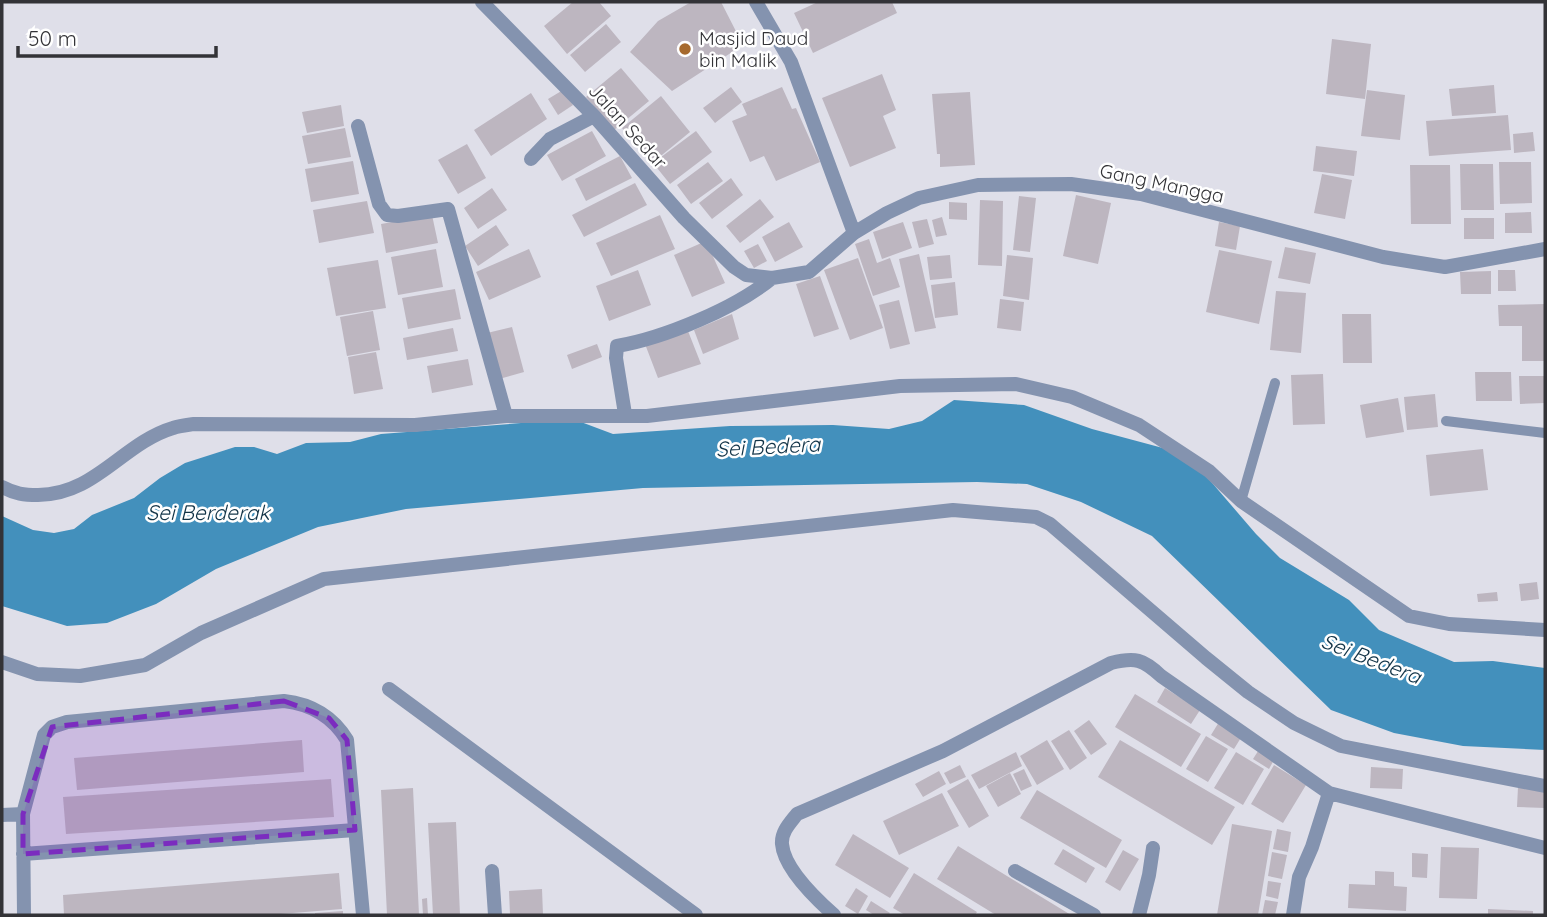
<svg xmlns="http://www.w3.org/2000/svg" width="1547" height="917" viewBox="0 0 1547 917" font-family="Quicksand,sans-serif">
<rect width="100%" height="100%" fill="#dfdfe9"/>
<path fill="#4390bc" d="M954 400 1024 405 1092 429 1174 451 1201 470 1256 534 1280 558 1349 600 1379 630 1454 662 1493 661 1545 668V750L1463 746 1394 733 1331 710 1152 536 1081 502 1027 484 977 482 643 488 406 509 318 527 216 569 156 604 107 623 67 626 2 606V516L33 530 54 533 74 529 92 515 134 498 160 478 185 463 235 447H254L277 454 306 443 350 442 381 434 573 419 613 434 730 426 833 425 889 429 922 421Z"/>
<path fill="#bdb6c0" d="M573 2H599L611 16 567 54 544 26Z
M691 2H721L743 45 672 91 630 52 658 21Z
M818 2H892L897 13 813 53 794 13Z
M606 24 621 42 585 72 570 55Z
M1332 39 1371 44 1365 99 1326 94Z
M621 68 649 101 614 130 586 97Z
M882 74 896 110 883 116 896 148 850 167 822 98Z
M1494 85 1496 113 1452 116 1449 89Z
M731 87 742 102 715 123 703 108Z
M782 87 792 109 796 108 820 162 776 181 764 156 750 162 732 121 747 115 742 104Z
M563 90 573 105 558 115 548 99Z
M1367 90 1405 95 1400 140 1361 136Z
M970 92 975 165 940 167V154H937L932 94Z
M531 93 547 119 491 156 474 130Z
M661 96 690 132 651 164 622 128Z
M341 105 344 126 307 133 302 112Z
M1508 115 1511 150 1429 156 1426 121Z
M345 128 351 157 308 164 302 136Z
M592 131 606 156 562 181 547 155Z
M696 131 712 152 670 184 653 163Z
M1533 132 1535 151 1514 153 1513 134Z
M467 144 486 178 458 194 438 160Z
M1316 146 1357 151 1354 176 1313 171Z
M620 156 632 178 586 201 575 179Z
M353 161 359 194 311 202 305 169Z
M708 162 723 181 691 204 677 185Z
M1499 162H1531L1532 203 1500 204Z
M1460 164H1493L1494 210H1461Z
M1410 165H1450L1451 224H1411Z
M1322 174 1352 180 1345 219 1314 213Z
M731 178 743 195 712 219 699 203Z
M635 183 647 205 584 237 572 215Z
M492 188 507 210 478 229 464 208Z
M1076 195 1111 203 1098 264 1063 256Z
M1019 196 1036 198 1030 252 1013 250Z
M760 199 774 217 740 243 726 226Z
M980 200 1003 201 1002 266 978 265Z
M367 201 374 233 319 243 313 210Z
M949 202 967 203V220L949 219Z
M1531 212 1532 233H1505V213Z
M432 215 438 243 386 253 381 224Z
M660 215 675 249 611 276 596 243Z
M942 217 947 235 936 237 932 220Z
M1464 218H1494V239H1464Z
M927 219 934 244 919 248 912 222Z
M789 222 803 247 775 262 762 237Z
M903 222 912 248 882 259 873 232Z
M1219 222 1240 226 1236 250 1215 246Z
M496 225 509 245 478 266 465 246Z
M869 239 877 263 890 258 900 287 873 296 855 244Z
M706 241 725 283 692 297 674 255Z
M758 244 767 261 754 268 744 251Z
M1285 247 1316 253 1310 284 1278 278Z
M436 249 443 287 398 295 391 257Z
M529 249 541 277 489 300 476 272Z
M1219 250 1272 261 1259 324 1206 312Z
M919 254 936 328 915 332 899 259Z
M950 255 952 278 930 280 927 257Z
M1007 255 1033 258 1029 300 1003 296Z
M858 258 883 328 850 340 824 270Z
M378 260 386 308 336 316 327 268Z
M638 270 651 305 609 321 596 286Z
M1498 270H1515L1516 291H1498Z
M1491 271V294H1461L1460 272Z
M820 276 839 329 814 337 796 284Z
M955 282 958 315 935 318 931 285Z
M455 289 461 319 408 329 402 298Z
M1276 291 1306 293 1301 353 1270 350Z
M1000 299 1024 302 1021 331 997 328Z
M899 300 910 344 890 349 879 305Z
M1545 304V361H1522V326H1499L1498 305Z
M373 311 380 350 347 356 340 317Z
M732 314 739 339 703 354 694 330Z
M1342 314H1371L1372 363H1343Z
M512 327 524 372 499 379 487 333Z
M453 328 458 351 407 360 403 338Z
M688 331 701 364 658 378 645 344Z
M597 344 602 357 572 369 567 355Z
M376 352 383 389 354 394 348 357Z
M468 359 473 385 432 393 427 366Z
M1475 372H1511L1512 401H1476Z
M1323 374 1325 424 1293 425 1291 375Z
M1519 376H1545V403L1520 404Z
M1435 394 1438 427 1407 430 1404 397Z
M1398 398 1404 432 1366 438 1360 405Z
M1483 449 1488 490 1430 496 1426 455Z
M1537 582 1539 599 1521 601 1519 584Z
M1497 592 1498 601 1478 602 1477 594Z
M1165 688 1200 710 1191 724 1157 702Z
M1135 694 1201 734 1181 767 1115 727Z
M1089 720 1107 744 1091 755 1074 731Z
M1219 722 1242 736 1234 749 1211 735Z
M1069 730 1087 758 1070 770 1051 741Z
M1206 736 1228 749 1208 782 1186 769Z
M302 740 304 772 77 790 74 758Z
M1047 740 1064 769 1037 785 1020 756Z
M1120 740 1235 807 1212 845 1098 777Z
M1260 748 1275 758 1269 769 1253 759Z
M1016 752 1022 766 979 789 971 775Z
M1236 752 1264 769 1243 805 1214 788Z
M960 765 966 777 950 784 944 773Z
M1274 765 1306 785 1283 823 1251 804Z
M1371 767 1403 769 1402 789 1370 788Z
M1024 769 1032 786 1021 791 1013 774Z
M939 771 946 784 923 797 915 784Z
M1010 773 1021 794 998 807 986 786Z
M331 779 334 817 66 834 63 797Z
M968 779 989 816 969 828 947 791Z
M1518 787 1545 788V808L1517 807Z
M413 788 419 915H387L381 790Z
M1037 790 1122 840 1106 868 1020 818Z
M942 793 959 826 899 855 883 821Z
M456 822 460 915H433L428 823Z
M1232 824 1272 831 1258 915H1217Z
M1277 829 1291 832 1288 852 1273 849Z
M853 834 909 868 890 898 835 865Z
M958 846 1071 915H996L937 879Z
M1441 847 1479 848 1477 899 1439 898Z
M1063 849 1095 868 1086 883 1054 864Z
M1123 850 1139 859 1120 891 1105 882Z
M1272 852 1287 855 1282 879 1268 876Z
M1412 853 1428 854 1427 878 1412 877Z
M1375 871 1394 872V886L1407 887 1406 911 1348 908 1349 884 1375 885Z
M339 873 342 909 268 915H64L63 895Z
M914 873 977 912 975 915H905L893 908Z
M1268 881 1281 883 1278 899 1266 896Z
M856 888 868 896 858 914 845 906Z
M542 889 543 915H510L509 891Z
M427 898 428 915H423L422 899Z
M1265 900 1278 902 1275 915H1262Z
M871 901 890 913 888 915H874L866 910Z
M1488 909 1533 911V915H1488Z
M343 911V915H315V913Z"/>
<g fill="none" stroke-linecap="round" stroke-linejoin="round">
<path stroke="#8493af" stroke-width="10" d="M1446 421 1545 433
M1241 501 1275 383"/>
<path stroke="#8493af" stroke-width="14" d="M482 2 594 116 684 218 734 267 746 275 772 278 809 272 854 233 887 213 919 198 978 185 1071 184 1141 194 1383 257 1445 267 1545 249
M756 2 791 62 854 233
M358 126 379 204 387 215 398 216 448 209 506 416
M531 159 550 139 594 116
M625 414 616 358 617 346C664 338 736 308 772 278
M2 487C15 494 24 495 38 495 95 495 123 443 173 428 179 426 187 425 194 424L415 425 506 416H647L900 386 1016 384 1072 397 1139 425 1209 471 1241 501 1409 616 1449 624 1545 630
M2 662 37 674 80 676 145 665 201 633 324 579 953 510 1036 517 1050 524 1206 658 1248 692 1294 723 1341 746 1545 786
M389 689 696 915
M2 815 23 814
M23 854 355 830
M492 871 495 915
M1015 871 1094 915
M24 915 23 814 44 735 52 727 67 722 284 701C311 704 333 717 347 740L363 915
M834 915C816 899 784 868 782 844 781 832 790 823 797 814L943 751 1111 663C1135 657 1143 659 1161 676L1329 793 1545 848
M1139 915 1149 875 1153 848
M1293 915 1299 877 1312 847 1329 793"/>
</g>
<path fill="#7b2cbf" fill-opacity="0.2" stroke="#7b2cbf" stroke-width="5" stroke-dasharray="14 9" stroke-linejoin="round" d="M284 701 329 718 347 740 355 830 23 854V814L52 727Z"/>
<circle fill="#a6692d" stroke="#fff" stroke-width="2.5" cx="685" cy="49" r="7"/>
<g text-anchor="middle" stroke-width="5" stroke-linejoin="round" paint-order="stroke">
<g font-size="19" fill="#333337" stroke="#fff" text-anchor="start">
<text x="699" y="45">Masjid Daud<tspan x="699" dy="22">bin Malik</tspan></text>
</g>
<g font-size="19" fill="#333337" stroke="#fff">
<text transform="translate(628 126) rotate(48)" y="7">Jalan Sedar</text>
<text transform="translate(1162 183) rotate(12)" y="7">Gang Mangga</text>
</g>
<g font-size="21" font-style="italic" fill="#113347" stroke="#fff">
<text transform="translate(768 447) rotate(-3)" y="7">Sei Bedera</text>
<text x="208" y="520">Sei Berderak</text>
<text transform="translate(1371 659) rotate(21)" y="7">Sei Bedera</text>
</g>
</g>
<rect width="1547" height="917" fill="none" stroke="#333337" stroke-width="7"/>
<path d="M18 46v10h198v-10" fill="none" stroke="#333337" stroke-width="3.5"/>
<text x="28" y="46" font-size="21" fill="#333337" stroke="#ffffff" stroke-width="5" paint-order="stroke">50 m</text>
</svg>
